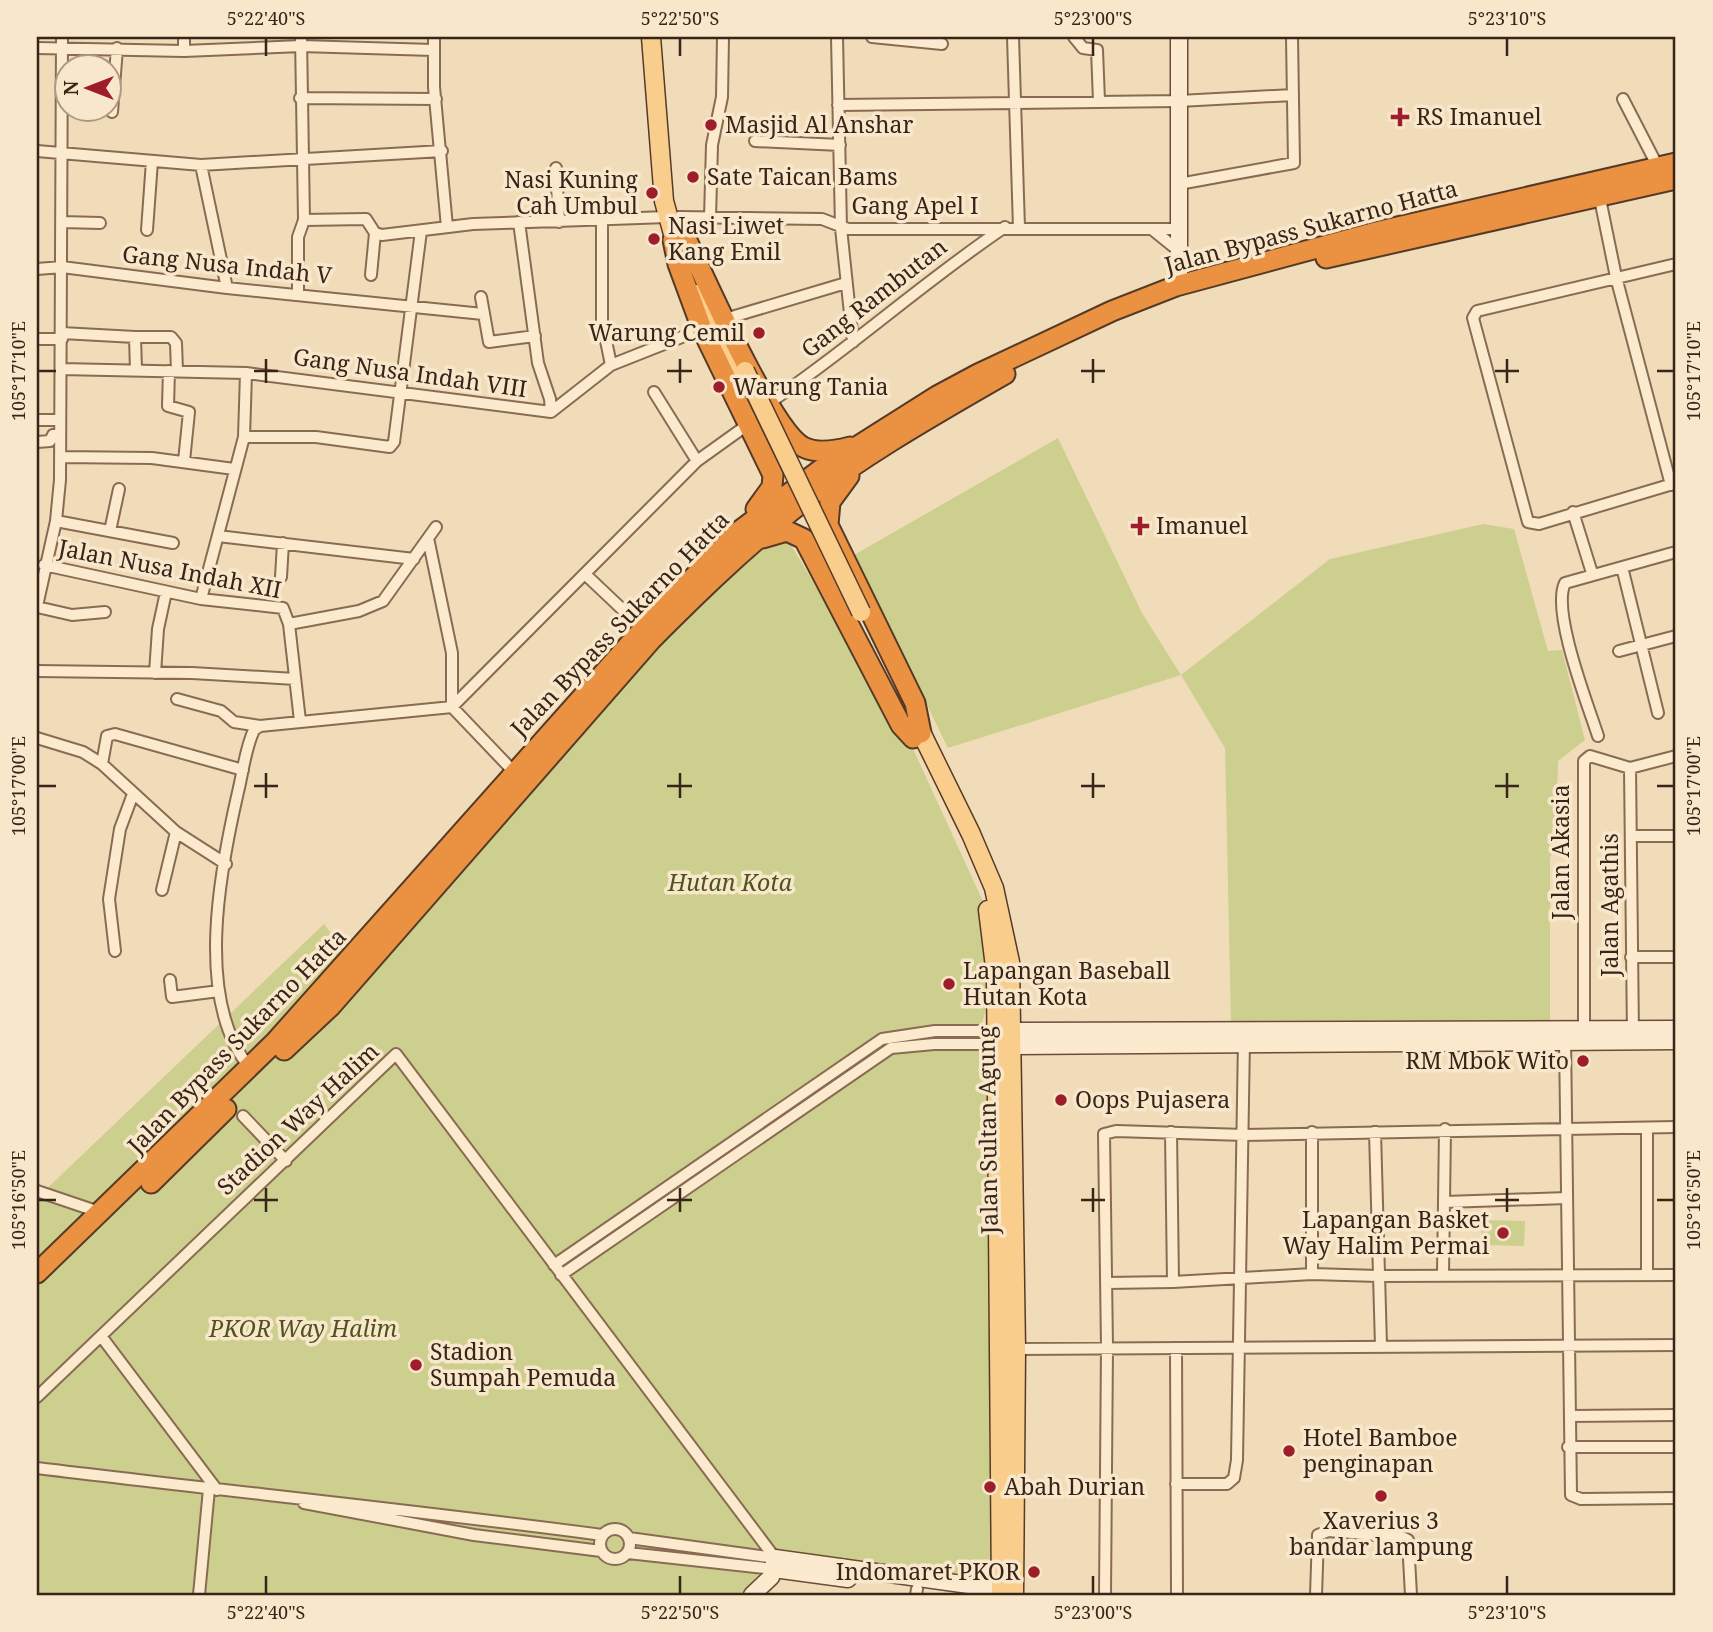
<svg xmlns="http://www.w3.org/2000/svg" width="1713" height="1632" viewBox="0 0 1713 1632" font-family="'Noto Serif',serif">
<rect width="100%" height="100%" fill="#f1dcba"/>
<path fill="#cdcf8e" d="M1058 438 1142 613 1181 675 1330 559 1483 524 1514 529 1548 651 1562 650 1585 740 1558 761 1556 845 1550 858V1023L1231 1024 1225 748 1181 675 948 748 854 555Z
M786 537 909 740 991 919 996 975 979 1033H996L1001 1594 793 1568 767 1595H37V1198L324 924 359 969 562 740 749 552Z
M1482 1220 1525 1221 1524 1246 1481 1245Z"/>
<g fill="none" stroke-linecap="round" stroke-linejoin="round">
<g stroke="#896b53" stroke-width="14">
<path id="street" d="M434 37V87L447 227
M837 37 841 228 853 342
M872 37 942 44
M1013 37 1019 228
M1074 37 1083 48 1097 50 1099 101
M37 48 184 51 301 46 433 50
M184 51V37
M300 98 436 99
M1623 99 1658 167
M838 105 1179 101 1293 95
M112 112 117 48
M755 141 840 145
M37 151 201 165 442 151
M201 165 227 288
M556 168 559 222
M1179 184 1294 163 1292 37
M1599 194 1616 277 1671 485
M679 217 822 219 848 229H1179
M710 218 712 145 722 97 723 37
M304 220 366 219 375 233 382 235 473 224 667 217
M602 221V321L611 365
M63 222 100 223
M519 222 538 363 550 399 551 412
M147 230 152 161
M1153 230 1179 251
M1676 264 1477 311 1473 318 1528 522 1539 524 1676 483
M37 269 62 267 227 288 483 314
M371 275 375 233
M298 295V237L304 220 301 37
M481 297 489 342 535 336
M725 319 846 283
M62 333 135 337 136 370
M135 337H171L176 343 177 371
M37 339H62
M61 369 246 373 551 412
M169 371 168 406 189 412 184 461
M654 392 697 461
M769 403C851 348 923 282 1005 227
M551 412 611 365 702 329
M37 420H60
M244 437H316L390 447 394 442 421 231
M37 442 50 441 53 435 60 434
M60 457 152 458 234 469
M1573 512 1592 573
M56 521 173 543
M110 531 119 489
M218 536 414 559
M428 538 452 653V707L514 772
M44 565 201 599 283 608 289 624 300 721
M1622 567 1658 713
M586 575 643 629
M281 577 283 543
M201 599 244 437 246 373
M37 606 56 521 60 480 62 37
M37 607 72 615 105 612
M289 624 359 611 383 601 436 527
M1619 651 1676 636
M37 671 192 673 295 679
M155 673 158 629 166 592
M177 699 221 711 234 722 260 726
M1598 736C1588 705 1551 611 1565 583L1676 552
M37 738 83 752 102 764 176 832 226 864
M102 764 107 736 115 734 243 770
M1630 768 1633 1035
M1631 836H1676
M162 890 176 832
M115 951 109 899 120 829 133 794
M1631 957H1676
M170 980 172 997 219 991
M1584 1036V761L1590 756 1630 768 1676 756
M1565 1038 1571 1495 1581 1499 1676 1498
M250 1068C194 1001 220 870 238 792 243 772 245 749 254 730L260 726 452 707 697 461 750 423
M243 1116 286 1161
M1647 1128V1274
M1171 1132 1173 1282
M1312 1132V1274
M1375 1132 1381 1346
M37 1191 102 1213
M1445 1202 1567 1198
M554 1265 882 1039 935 1031H997
M561 1275 891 1048 934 1044H997
M1443 1275 1445 1129
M1106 1283 1173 1282 1312 1274 1378 1276 1676 1275
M101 1336 217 1490
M1176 1348 1177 1595
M1011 1349 1676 1345
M37 1397 396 1054 775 1558
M1570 1416 1676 1415
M1568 1447H1676
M37 1468C225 1491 414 1510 602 1535
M1176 1484H1227L1234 1478 1237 1460 1244 1040
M304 1503 474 1535 601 1551
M600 1544a15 15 0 1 1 30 0a15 15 0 1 1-30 0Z
M629 1538 775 1558
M628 1553 774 1569
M199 1595 209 1489
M916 1595 917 1589
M1105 1595 1107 1347 1104 1134 1116 1131 1244 1135 1676 1127
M1316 1595 1318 1535 1328 1531 1402 1537 1408 1540 1411 1595"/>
</g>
<g stroke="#6a4c37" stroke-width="19">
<path id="secondary" d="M1176 286 1179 274V37
M1011 1031 1676 1029
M1011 1046 1676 1041
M774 1569 848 1579
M752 1595 771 1577 775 1558 1012 1591"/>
</g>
<g stroke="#563a28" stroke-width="21">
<path id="primary" d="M651 37 664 201 678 252
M697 294 736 376
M916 722 971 834 994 888 1010 962 1016 1349 1014 1595
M988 910 996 975 1001 1595"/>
</g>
<g stroke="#563a28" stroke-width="23">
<path id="highway" d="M681 228C701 269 770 429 803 447 817 454 835 451 850 447
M673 240 678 264 702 329 773 475 772 487 756 509
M1326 258 1676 179
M849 476 830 502 828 525 915 703 921 733
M763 538 787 531 804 539 901 725 913 738
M284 1050 331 1006 652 639C696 595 741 551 790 512 856 459 932 416 1005 374
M151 1183 226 1109
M37 1273 275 1042 643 629 738 532 820 470 937 396 978 374 1112 311 1176 286 1380 231 1676 163"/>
</g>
<use href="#street" stroke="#fceace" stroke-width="10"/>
<use href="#secondary" stroke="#fceace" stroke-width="16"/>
<use href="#primary" stroke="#f9ce8d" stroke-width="18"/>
<use href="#highway" stroke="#ea9241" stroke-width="19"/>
<g stroke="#563a28" stroke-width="21" stroke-linecap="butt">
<path id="primary-bridge" d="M745 371 861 612"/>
</g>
<use href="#primary-bridge" stroke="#f9ce8d" stroke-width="18"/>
</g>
<path fill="none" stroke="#37251a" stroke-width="2.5" d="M266 38V56M680 38V56M1093 38V56M1507 38V56M266 359V383M680 359V383M1093 359V383M1507 359V383M38 371H56M254 371H278M667 371H692M1081 371H1105M1495 371H1519M1657 371H1674M266 773V798M680 773V798M1093 773V798M1507 773V798M38 786H56M254 786H278M667 786H692M1081 786H1105M1495 786H1519M1657 786H1674M266 1188V1212M680 1188V1212M1093 1188V1212M1507 1188V1212M38 1200H56M254 1200H278M667 1200H692M1081 1200H1105M1495 1200H1519M1657 1200H1674M266 1576V1594M680 1576V1594M1093 1576V1594M1507 1576V1594"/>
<g fill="#9d1e2a" stroke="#f8e7ca" stroke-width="2.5">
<path d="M1396.5 106.5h7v7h7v7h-7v7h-7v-7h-7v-7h7z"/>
<circle cx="711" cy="125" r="7"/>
<circle cx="693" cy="177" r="7"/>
<circle cx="652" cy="193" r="7"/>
<circle cx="654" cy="239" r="7"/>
<circle cx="759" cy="333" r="7"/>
<circle cx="719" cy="387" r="7"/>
<path d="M1136.5 515.5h7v7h7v7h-7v7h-7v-7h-7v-7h7z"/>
<circle cx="949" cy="984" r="7"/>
<circle cx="1583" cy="1061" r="7"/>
<circle cx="1061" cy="1100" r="7"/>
<circle cx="1503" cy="1233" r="7"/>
<circle cx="416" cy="1365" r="7"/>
<circle cx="1289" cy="1451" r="7"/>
<circle cx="990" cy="1487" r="7"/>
<circle cx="1381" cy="1496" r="7"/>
<circle cx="1034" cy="1572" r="7"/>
</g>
<g text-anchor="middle" stroke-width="7" stroke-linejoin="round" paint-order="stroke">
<g font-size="23" fill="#37251a" stroke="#f8e7ca" text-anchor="start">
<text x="1416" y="125">RS Imanuel</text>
<text x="725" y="133">Masjid Al Anshar</text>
<text x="707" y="185">Sate Taican Bams</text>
<text x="638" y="188" text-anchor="end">Nasi Kuning<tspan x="638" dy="26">Cah Umbul</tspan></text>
<text x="668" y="234">Nasi Liwet<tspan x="668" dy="26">Kang Emil</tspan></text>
<text x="745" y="341" text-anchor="end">Warung Cemil</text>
<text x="733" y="395">Warung Tania</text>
<text x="1156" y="534">Imanuel</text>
<text x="963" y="979">Lapangan Baseball<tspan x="963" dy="26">Hutan Kota</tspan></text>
<text x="1569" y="1069" text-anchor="end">RM Mbok Wito</text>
<text x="1075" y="1108">Oops Pujasera</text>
<text x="1489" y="1228" text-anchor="end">Lapangan Basket<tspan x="1489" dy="26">Way Halim Permai</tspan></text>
<text x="430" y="1360">Stadion<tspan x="430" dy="26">Sumpah Pemuda</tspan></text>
<text x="1303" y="1446">Hotel Bamboe<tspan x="1303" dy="26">penginapan</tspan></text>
<text x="1004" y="1495">Abah Durian</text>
<text x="1381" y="1529" text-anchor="middle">Xaverius 3<tspan x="1381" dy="26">bandar lampung</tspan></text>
<text x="1020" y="1580" text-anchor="end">Indomaret PKOR</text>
</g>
<g font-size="23" fill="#37251a" stroke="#f8e7ca">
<text x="915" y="214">Gang Apel I</text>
<text transform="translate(1311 227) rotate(-15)" y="8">Jalan Bypass Sukarno Hatta</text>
<text transform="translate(227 265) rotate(6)" y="8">Gang Nusa Indah V</text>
<text transform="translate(874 298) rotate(-38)" y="8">Gang Rambutan</text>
<text transform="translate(410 373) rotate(8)" y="8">Gang Nusa Indah VIII</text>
<text transform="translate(170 569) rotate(11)" y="8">Jalan Nusa Indah XII</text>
<text transform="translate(620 624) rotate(-46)" y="8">Jalan Bypass Sukarno Hatta</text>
<text transform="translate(1561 852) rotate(-90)" y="8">Jalan Akasia</text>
<text transform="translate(1610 905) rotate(-90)" y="8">Jalan Agathis</text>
<text transform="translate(237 1041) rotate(-46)" y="8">Jalan Bypass Sukarno Hatta</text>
<text transform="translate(298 1119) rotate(-43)" y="8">Stadion Way Halim</text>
<text transform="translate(988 1130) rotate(-91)" y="8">Jalan Sultan Agung</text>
</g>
<g font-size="23" font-style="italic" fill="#4c551e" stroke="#f8e7ca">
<text x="730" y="891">Hutan Kota</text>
<text x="303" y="1337">PKOR Way Halim</text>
</g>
</g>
<rect width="1713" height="1632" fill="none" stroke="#f8e7ca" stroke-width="77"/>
<g transform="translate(88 88) rotate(270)"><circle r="33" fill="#f8e7ca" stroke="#ab9984" stroke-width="2"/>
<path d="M0-5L12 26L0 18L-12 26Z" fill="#9d1e2a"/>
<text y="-10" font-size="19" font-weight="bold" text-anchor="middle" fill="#37251a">N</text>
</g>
<rect x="38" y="38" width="1636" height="1556" fill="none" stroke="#37251a" stroke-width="2.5"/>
<g font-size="18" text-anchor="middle" fill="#37251a">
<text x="266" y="25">5°22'40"S</text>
<text x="680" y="25">5°22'50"S</text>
<text x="1093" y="25">5°23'00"S</text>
<text x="1507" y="25">5°23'10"S</text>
<text transform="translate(1694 371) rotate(-90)" y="6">105°17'10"E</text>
<text transform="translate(19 371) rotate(-90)" y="6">105°17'10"E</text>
<text transform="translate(1694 786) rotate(-90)" y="6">105°17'00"E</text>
<text transform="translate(19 786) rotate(-90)" y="6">105°17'00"E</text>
<text transform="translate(1694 1200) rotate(-90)" y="6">105°16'50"E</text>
<text transform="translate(19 1200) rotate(-90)" y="6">105°16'50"E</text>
<text x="266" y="1619">5°22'40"S</text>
<text x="680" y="1619">5°22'50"S</text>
<text x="1093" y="1619">5°23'00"S</text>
<text x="1507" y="1619">5°23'10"S</text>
</g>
</svg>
